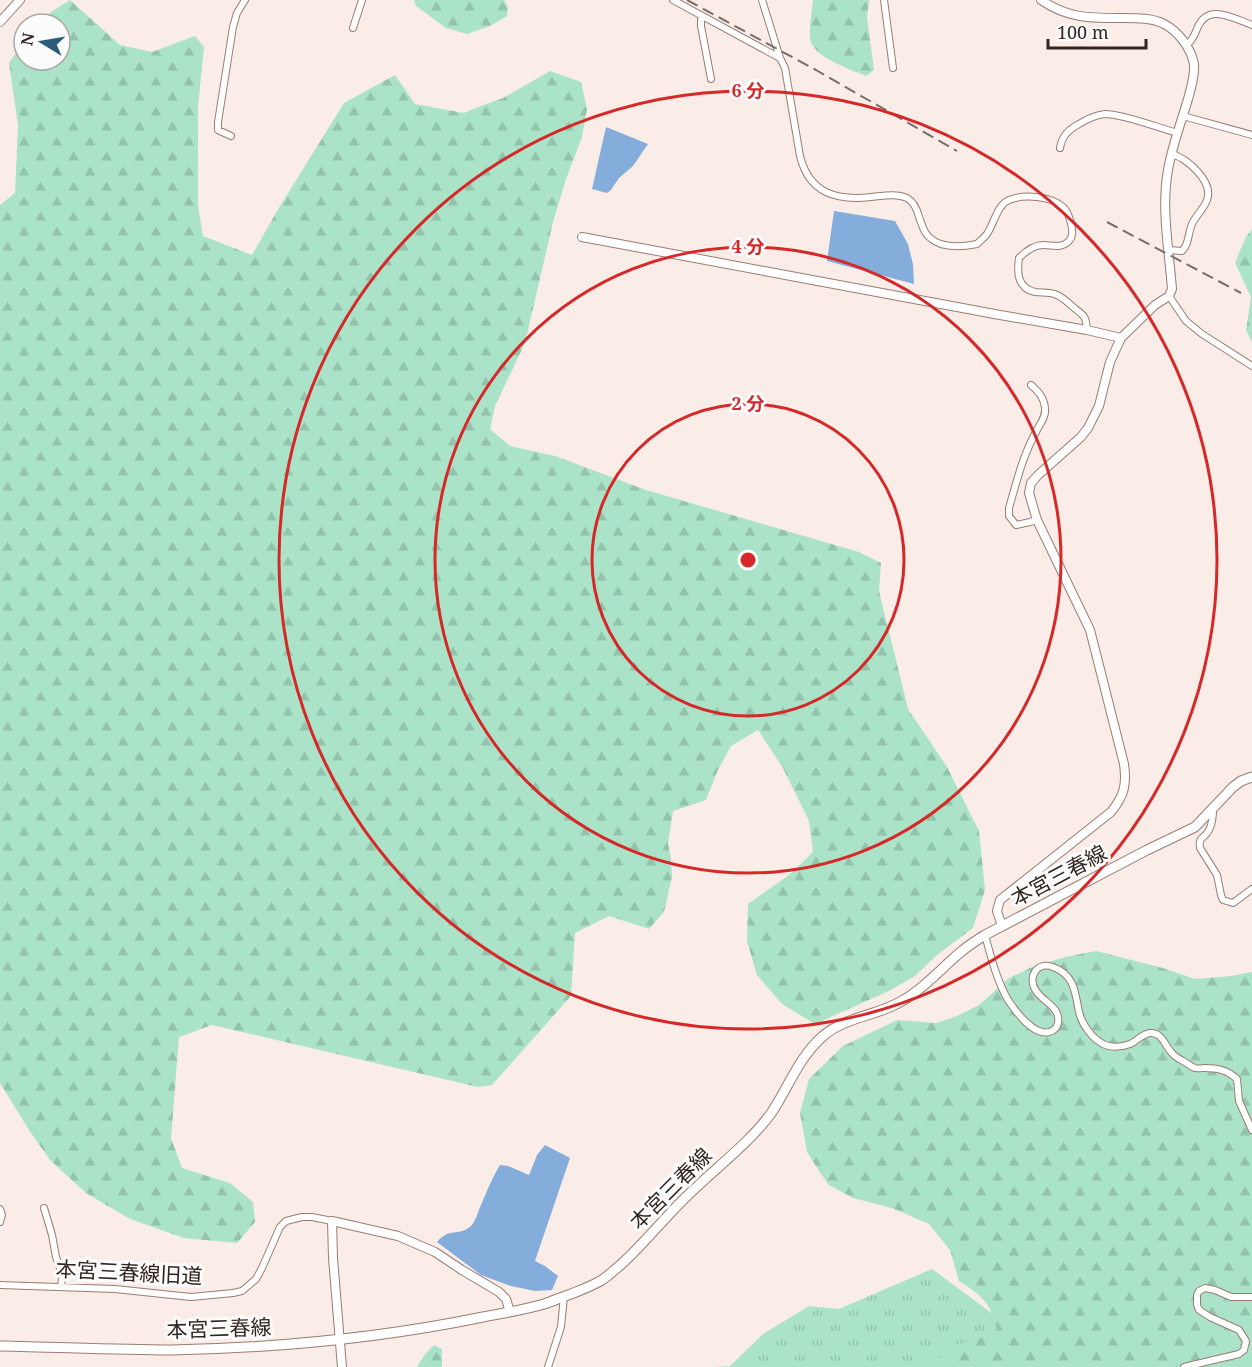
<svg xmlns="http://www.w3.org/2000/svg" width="1252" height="1367" viewBox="0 0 1252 1367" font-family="'Noto Serif','Noto Sans JP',serif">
<defs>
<pattern id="grass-tufts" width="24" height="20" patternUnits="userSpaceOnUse" patternTransform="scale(1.5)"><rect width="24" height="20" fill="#aae3c8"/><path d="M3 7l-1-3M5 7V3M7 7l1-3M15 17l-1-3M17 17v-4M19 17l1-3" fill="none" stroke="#93c3ac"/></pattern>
<pattern id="forest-firs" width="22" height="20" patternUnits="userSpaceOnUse" patternTransform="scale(1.5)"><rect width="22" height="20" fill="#aae3c8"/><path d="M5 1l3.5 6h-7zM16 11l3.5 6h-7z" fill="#93c3ac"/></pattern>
</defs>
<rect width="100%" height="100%" fill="#faece7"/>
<path fill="url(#grass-tufts)" d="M932 1269 1005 1323 955 1367H714L730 1366 763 1334 809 1306 839 1309Z"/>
<path fill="url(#forest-firs)" d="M70 0 120 45 152 52 195 36 204 47 198 107V205L203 236 252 255 277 211 344 103 395 75 415 104 464 113 473 109 503 98 550 71 581 82 587 109 582 137 566 179 553 222 525 343 495 406 490 429 510 446 555 456 646 490 859 552 881 563 879 591 908 709 947 767 979 831 985 890 973 928 937 955 915 976 889 991 815 1024 782 1004 757 975 747 941 748 904 789 875 813 852 809 821 783 768 758 730 731 746 717 772 706 800 673 811 668 843 671 859 672 877 664 912 649 929 609 916 575 933 571 996 492 1085 478 1087 212 1025 179 1037 171 1138 182 1168 230 1183 253 1202 255 1222 237 1243 184 1238 130 1219 86 1193 50 1160 29 1130 0 1083V205L15 193 18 125 9 63 24 42V60H60V24H36L39 20Z
M414 0H504L508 7 507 16 490 26 467 34 446 28 416 6Z
M813 0H869L867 18 874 70 866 76C852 70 816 58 811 42 808 30 812 13 813 0Z
M1252 229V342L1246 330 1251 297 1235 263 1246 237Z
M1096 951 1163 968 1195 979 1231 976 1252 972V1367H931L949 1347 986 1336 997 1329C991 1303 981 1295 959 1281L950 1250 929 1224 892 1208 853 1198 829 1185 819 1171 807 1152 800 1113 809 1079 843 1046 897 1020 936 1023 957 1016 979 1005 1009 978 1030 968 1065 957Z
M434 1345 442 1349V1367H417L425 1354Z"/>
<path fill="#85addb" d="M606 127 648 144 633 166 619 178 611 190 607 193 592 189Z
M834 211 895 221 908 244 913 264 914 284 827 261Z
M545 1145 570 1158 535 1261 545 1266 558 1276 552 1290 535 1291 511 1286 481 1275 437 1242C449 1227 459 1237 471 1226 476 1221 478 1211 481 1205 487 1191 492 1178 500 1165L508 1166 529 1175 537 1155Z"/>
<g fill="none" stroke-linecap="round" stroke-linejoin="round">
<g stroke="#9b7c70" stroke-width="8">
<path id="minor" d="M673 0 780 58
M762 0 780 58 785 68 800 156C809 193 836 201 871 197 882 196 896 193 907 198 914 202 917 209 919 217 922 224 923 232 929 237 941 249 962 247 977 244 980 241 984 238 987 234 994 224 997 205 1009 200 1024 194 1051 196 1063 207 1068 211 1069 217 1071 223 1072 230 1074 235 1069 241 1061 249 1052 245 1043 245 1033 245 1025 252 1019 258 1017 272 1017 288 1035 292 1042 293 1048 292 1054 294 1062 296 1067 302 1073 307 1084 316 1086 315 1087 330
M884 0 893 68
M701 16V26L711 79
M353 28 362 0
M1186 45C1192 41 1194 36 1197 29 1207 2 1233 18 1252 25
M1183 116 1252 135
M231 136 218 130V122L233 27 237 13 245 0
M1060 148C1062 136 1068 130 1079 124 1087 119 1096 115 1105 114 1124 114 1158 128 1178 133
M1169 250 1182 251C1189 245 1188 233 1192 224 1196 215 1204 209 1207 200 1214 182 1187 158 1172 154
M1169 296 1186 321 1202 334 1252 366
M1031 385C1039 392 1044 398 1045 408 1046 417 1041 422 1037 430 1023 455 1017 480 1009 508V516L1016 525 1030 522 1037 520
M1213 810C1213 816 1212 824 1209 830 1205 839 1198 836 1200 848L1217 875 1221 895 1223 900 1233 903 1252 889
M985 935C991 957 997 981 1008 1000 1016 1012 1034 1036 1049 1032 1054 1031 1057 1027 1058 1023 1061 1007 1043 1002 1036 991 1027 977 1037 961 1053 967 1075 975 1075 993 1079 1012 1082 1025 1092 1038 1103 1044 1111 1048 1122 1047 1130 1044 1137 1041 1142 1034 1150 1033 1162 1032 1165 1046 1172 1053 1175 1057 1179 1059 1183 1061 1187 1063 1191 1067 1195 1068 1196 1069 1203 1068 1204 1068 1218 1068 1227 1070 1237 1079L1239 1101 1252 1130
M44 1208 52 1235 56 1257 60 1268 62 1277 61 1287
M0 1209 2 1215 0 1222
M0 1285 115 1289 191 1297 233 1293 242 1291 256 1279 262 1268 280 1227 286 1221 302 1217H312L332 1221
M548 1367 561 1327 564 1296
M1184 1367 1239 1354 1244 1350 1246 1341 1239 1330 1210 1317 1199 1310 1197 1305V1295L1199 1291 1205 1288 1215 1290 1231 1297H1252"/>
</g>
<g stroke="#9b7c70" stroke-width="10">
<path id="tertiary" d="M582 237 1000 315 1087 330 1121 338
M1002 926 997 911 1000 900 1111 812C1124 796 1127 785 1124 764L1090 630 1037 520 1029 493 1031 483 1038 475 1081 437 1088 428 1099 406 1110 362 1121 338 1155 305 1169 296 1172 289C1169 250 1161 208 1168 170 1172 146 1181 123 1188 99 1191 88 1195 76 1194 64 1191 48 1178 31 1164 24 1153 18 1137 18 1124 18 1091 18 1069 19 1041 0
M342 1367 333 1258 332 1221 398 1236 435 1252 462 1270 499 1292 506 1299 510 1312"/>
</g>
<g stroke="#9b7c70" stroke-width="10">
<path id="secondary" d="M0 22 20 0"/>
</g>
<g stroke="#9b7c70" stroke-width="11">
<path id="primary" d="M0 1346C57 1347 114 1350 171 1350 275 1348 381 1338 483 1317 503 1313 524 1310 544 1304 553 1301 562 1297 571 1294 581 1290 592 1286 602 1280 634 1257 658 1224 687 1196 715 1168 749 1144 772 1112 789 1086 799 1057 823 1036 845 1017 876 1016 900 1002 924 989 941 968 962 951 969 945 977 940 985 935L1147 850 1195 827 1233 787 1241 781 1252 777"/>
</g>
<use href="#minor" stroke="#fff" stroke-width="6"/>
<use href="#tertiary" stroke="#fff" stroke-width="8"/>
<use href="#secondary" stroke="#fff" stroke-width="8"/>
<use href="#primary" stroke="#fff" stroke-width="9"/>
<path stroke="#7a6d68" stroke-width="2" stroke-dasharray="12 6" stroke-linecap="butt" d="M687 0 816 70 957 151
M1107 222 1241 293"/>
</g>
<g fill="none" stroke="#d62828" stroke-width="3">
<circle cx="748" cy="560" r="156"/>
<circle cx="748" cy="560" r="313"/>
<circle cx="748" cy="560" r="469"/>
</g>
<g text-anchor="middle" stroke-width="6" stroke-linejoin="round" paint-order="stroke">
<g font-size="21" fill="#332621" stroke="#fcfcfc">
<text transform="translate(1059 876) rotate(-28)" y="7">本宮三春線</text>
<text transform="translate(671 1189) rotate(-45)" y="7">本宮三春線</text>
<text transform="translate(129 1273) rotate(3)" y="7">本宮三春線旧道</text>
<text transform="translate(219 1329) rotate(-2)" y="7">本宮三春線</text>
</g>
</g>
<circle cx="748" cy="560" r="9" fill="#d62828" stroke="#fcfcfc" stroke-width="3"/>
<g font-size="18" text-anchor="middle" font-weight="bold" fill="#d62828" stroke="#fcfcfc" stroke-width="6" stroke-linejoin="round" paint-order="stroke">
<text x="748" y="97">6 分</text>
<text x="748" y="253">4 分</text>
<text x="748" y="410">2 分</text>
</g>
<g transform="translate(42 42) rotate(281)"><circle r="28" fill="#fcfcfc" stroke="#aca6a4" stroke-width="1.5"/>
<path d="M0-4.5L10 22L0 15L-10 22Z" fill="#2a5c7a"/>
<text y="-9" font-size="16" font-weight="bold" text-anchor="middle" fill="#332621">N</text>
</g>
<path d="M1048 39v9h98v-9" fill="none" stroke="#332621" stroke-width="3"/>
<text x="1057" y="39" font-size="18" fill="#332621" stroke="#fcfcfc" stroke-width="4.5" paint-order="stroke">100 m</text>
</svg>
